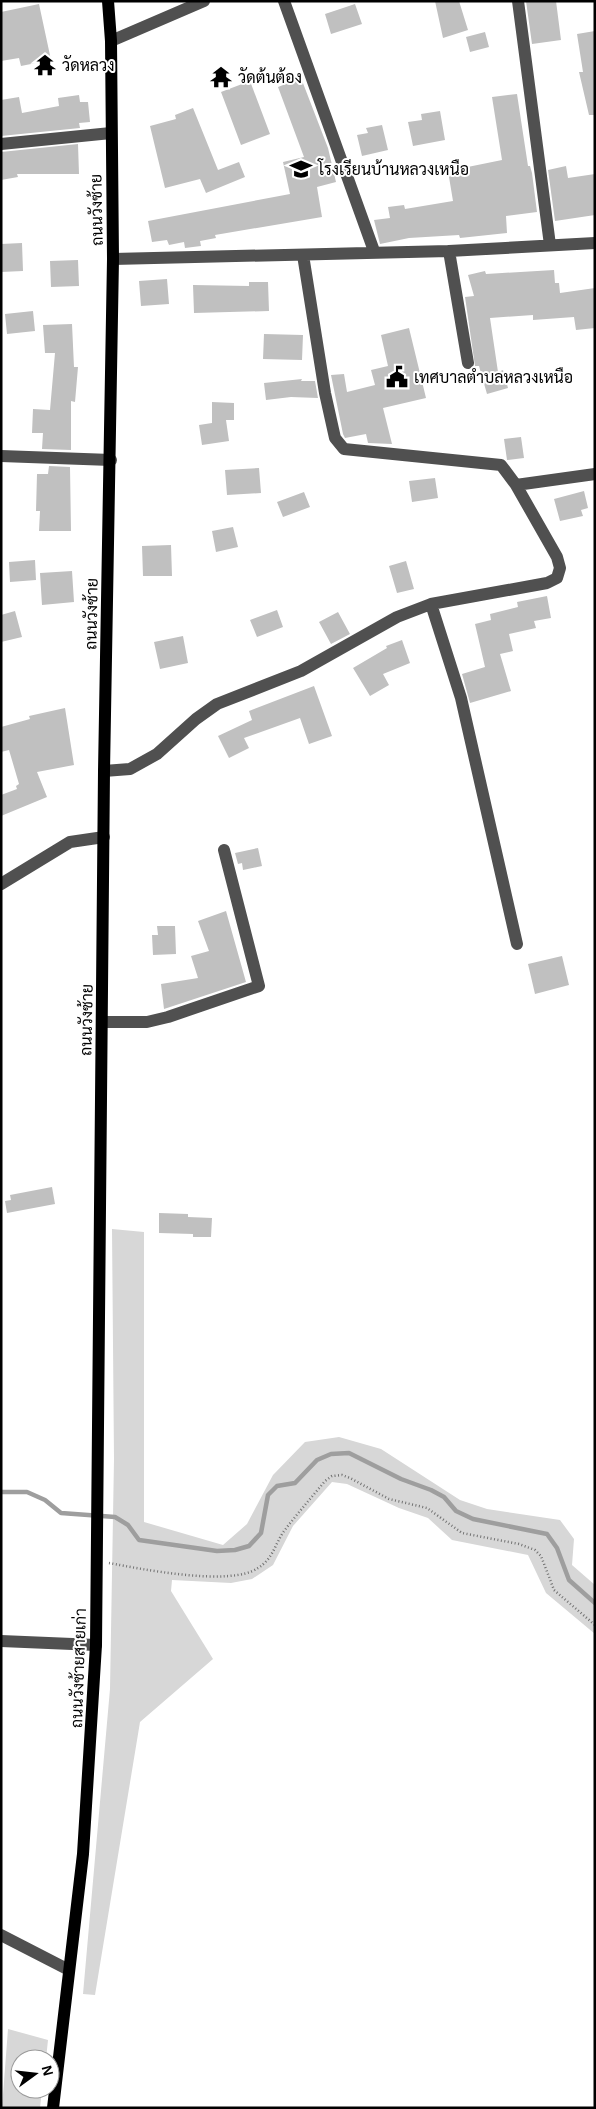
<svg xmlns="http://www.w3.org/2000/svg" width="596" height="2109" viewBox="0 0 596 2109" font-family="Helvetica,Sarabun,sans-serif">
<rect width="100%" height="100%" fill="#fff"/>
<path fill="#d7d7d7" d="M112 1229 144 1232V1522L223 1545 247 1524 273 1475 305 1442 339 1437 381 1449 460 1500 487 1509 560 1520 574 1539 572 1565 595 1585V1634L546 1593 528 1555 452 1540 428 1518 399 1508 347 1484 332 1482 293 1526 273 1565 252 1579 231 1583 172 1580 171 1591 213 1659 140 1722 95 1995 83 1994 110 1689 114 1459Z
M8 2029 48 2040 46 2059H20V2089H42L40 2108H2Z"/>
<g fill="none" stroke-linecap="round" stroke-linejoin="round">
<path stroke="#9e9e9e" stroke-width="4.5" d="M1 1492H27L45 1500 61 1513 115 1517 128 1525 139 1540 217 1551 235 1550 249 1546 261 1533 268 1495 277 1486 295 1483 317 1460 331 1454 349 1453 401 1479 431 1490 444 1497 456 1511 473 1519 547 1534 557 1548 569 1580 595 1603"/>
</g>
<path fill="#c0c0c0" d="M435 1H459L468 30 443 38Z
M526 1H556L561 40 532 44Z
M39 4 51 60 21 66 19 58 1 61V12Z
M355 4 362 24 331 34 325 14Z
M595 31V115H589L579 72H583L577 34Z
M485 32 489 47 470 52 466 37Z
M301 78 328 148 336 182 317 187 322 217 215 235 216 238 200 241 201 246 185 248 184 242 169 245 167 240 152 242 148 221 290 194 283 162 304 157 278 87Z
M250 81 270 134 241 145 221 92Z
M517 94 528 166H530L532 173 537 212 506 216 507 233 460 238 459 235 409 238 380 244 374 220 390 218 388 207 404 205 405 209 453 201 448 171 502 160 492 97Z
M79 95 80 102H88L90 122 79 123 80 128 1 136V100L19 97 22 113 59 106 58 98Z
M193 108 218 170 239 162 245 177 206 193 200 179 165 188 150 126 176 119 175 115Z
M440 111 445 140 413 146 408 122 422 120 421 114Z
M382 125 388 150 362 156 357 135 368 133 366 128Z
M78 144 79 174H17L18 177 1 180V152Z
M566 166 568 178 595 174V215L555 221 548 170Z
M22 243 23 271 1 272V244Z
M78 260 79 286 51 287 50 261Z
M554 270 555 283H559L560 293 595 288V328L576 330 574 317 533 320V315L490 318 498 372 503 370 508 388 487 394 479 366H475L465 297 474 296 468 275 485 271 486 274Z
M167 279 169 304 141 306 139 281Z
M249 282H268L269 311 194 313 193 285 249 286Z
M33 311 35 331 7 334 5 314Z
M72 324 74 367H78L75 402 71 401V450L42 449 43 433H32L33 409 50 410 55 353H45L43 325Z
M409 328 426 398 383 408 392 444 368 443 366 434 345 438 343 434 331 375 344 374 347 392 375 385 371 370 388 366 381 335Z
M264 334 303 335 302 360 263 359Z
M302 379 301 381H315L318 398 291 397 266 400 264 383Z
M212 402 234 403V420H226L229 441 202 445 199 425 212 423Z
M521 437 524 458 507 460 504 439Z
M49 466 70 467 71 531H39L40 511H36L37 474H48Z
M259 468 261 493 227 495 225 470Z
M435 478 438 498 412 502 409 481Z
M584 491 588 508 581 510 583 516 560 521 554 499Z
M304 492 310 507 283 517 277 502Z
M233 527 238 547 216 552 212 531Z
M171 545 172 576H143L142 546Z
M35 560 36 580 10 582 9 562Z
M406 561 414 589 397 593 389 566Z
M72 571 74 602 42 605 40 573Z
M547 596 551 618 534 621 536 628 509 634 513 651 500 654 511 691 470 703 462 674 485 667 475 624 491 620 490 614 518 607 517 602Z
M277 610 283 627 257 637 250 620Z
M15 611 22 637 1 642V615Z
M338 612 350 634 331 644 319 622Z
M183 636 188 663 160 669 154 642Z
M402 640 410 663 383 674 389 685 370 696 353 668 387 648 386 646Z
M314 686 332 736 309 744 300 718 244 738 249 748 229 758 218 736 252 720 249 711Z
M65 708 74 765 37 772 47 797 1 816V795L17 789 16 786 19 784 9 750 1 752V727L30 719 29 716Z
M258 848 262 866 243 870 242 863 238 864 235 853Z
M226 911 246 982 164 1009 161 984 198 978 191 956 209 951 198 921Z
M157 926H175L176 954 153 955 152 935H158Z
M562 956 569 985 535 994 528 964Z
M52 1187 55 1204 7 1213 5 1201 11 1200 10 1195Z
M159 1213 188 1214V1217L212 1218 211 1237H193V1234L159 1233Z"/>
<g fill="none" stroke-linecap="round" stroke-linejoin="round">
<path stroke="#727272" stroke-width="2.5" stroke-dasharray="1 2.5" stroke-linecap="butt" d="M109 1563C141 1569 231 1587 258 1568 273 1559 275 1544 284 1531 297 1514 311 1498 325 1481L332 1476 342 1475 350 1478 389 1499 427 1508 462 1533 519 1544 535 1550 541 1556 554 1590 595 1625"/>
<path stroke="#505050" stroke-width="12" d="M284 1 374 251
M518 1 550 245
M111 41 204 1
M1 144 111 133
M449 251 468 363
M113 259 449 251 595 243
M1 456 111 460
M516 485 595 474
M431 604 461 698 517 944
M104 771 130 769 157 754 196 719 217 704 301 671 397 617 431 604 547 583 557 578 560 568 557 557 516 485 501 465 344 449 335 438 325 393 303 255
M1 884 70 842 104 837
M102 1022H147L168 1017 259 986 224 850
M1 1641 96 1645
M1 1935 69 1970"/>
<path stroke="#000" stroke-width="12" d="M53 2108 83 1854 96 1645 104 771 113 259 111 41 108 1"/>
</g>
<defs>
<g id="temple-bare" transform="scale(1.725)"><path d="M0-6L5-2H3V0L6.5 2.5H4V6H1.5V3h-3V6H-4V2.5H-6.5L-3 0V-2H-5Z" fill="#000" stroke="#fff" stroke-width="2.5" paint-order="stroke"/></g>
<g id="school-bare" transform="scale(1.725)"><path d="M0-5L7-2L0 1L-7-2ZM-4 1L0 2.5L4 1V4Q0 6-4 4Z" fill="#000" stroke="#fff" stroke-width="2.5" paint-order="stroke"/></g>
<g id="civic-bare" transform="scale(1.725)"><path d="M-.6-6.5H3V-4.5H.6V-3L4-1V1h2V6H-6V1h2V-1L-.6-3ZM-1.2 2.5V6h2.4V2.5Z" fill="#000" stroke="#fff" stroke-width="2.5" paint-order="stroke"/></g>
</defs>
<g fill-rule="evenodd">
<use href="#temple-bare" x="45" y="65"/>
<use href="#temple-bare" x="221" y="77"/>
<use href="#school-bare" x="301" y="169"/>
<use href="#civic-bare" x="397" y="377"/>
</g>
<g text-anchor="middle" stroke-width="4" stroke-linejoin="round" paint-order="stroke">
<g font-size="16" fill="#000" stroke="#fff" text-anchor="start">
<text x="62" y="71">วัดหลวง</text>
<text x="238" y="83">วัดต้นต้อง</text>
<text x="318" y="175">โรงเรียนบ้านหลวงเหนือ</text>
<text x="414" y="383">เทศบาลตำบลหลวงเหนือ</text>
</g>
<g font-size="16" fill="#000" stroke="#fff">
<text transform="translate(96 210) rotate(-91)" y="6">ถนนวังซ้าย</text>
<text transform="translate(91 614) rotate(-89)" y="6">ถนนวังซ้าย</text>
<text transform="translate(86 1020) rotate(-89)" y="6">ถนนวังซ้าย</text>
<text transform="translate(78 1668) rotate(-88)" y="6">ถนนวังซ้ายสายเก่า</text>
</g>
</g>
<rect width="596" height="2109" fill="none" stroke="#000000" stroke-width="5"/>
<g transform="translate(35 2074) rotate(75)"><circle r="24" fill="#ffffff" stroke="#999999"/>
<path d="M0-4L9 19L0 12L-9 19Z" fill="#000000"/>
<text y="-8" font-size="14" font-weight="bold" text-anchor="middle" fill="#000000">N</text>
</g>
</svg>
